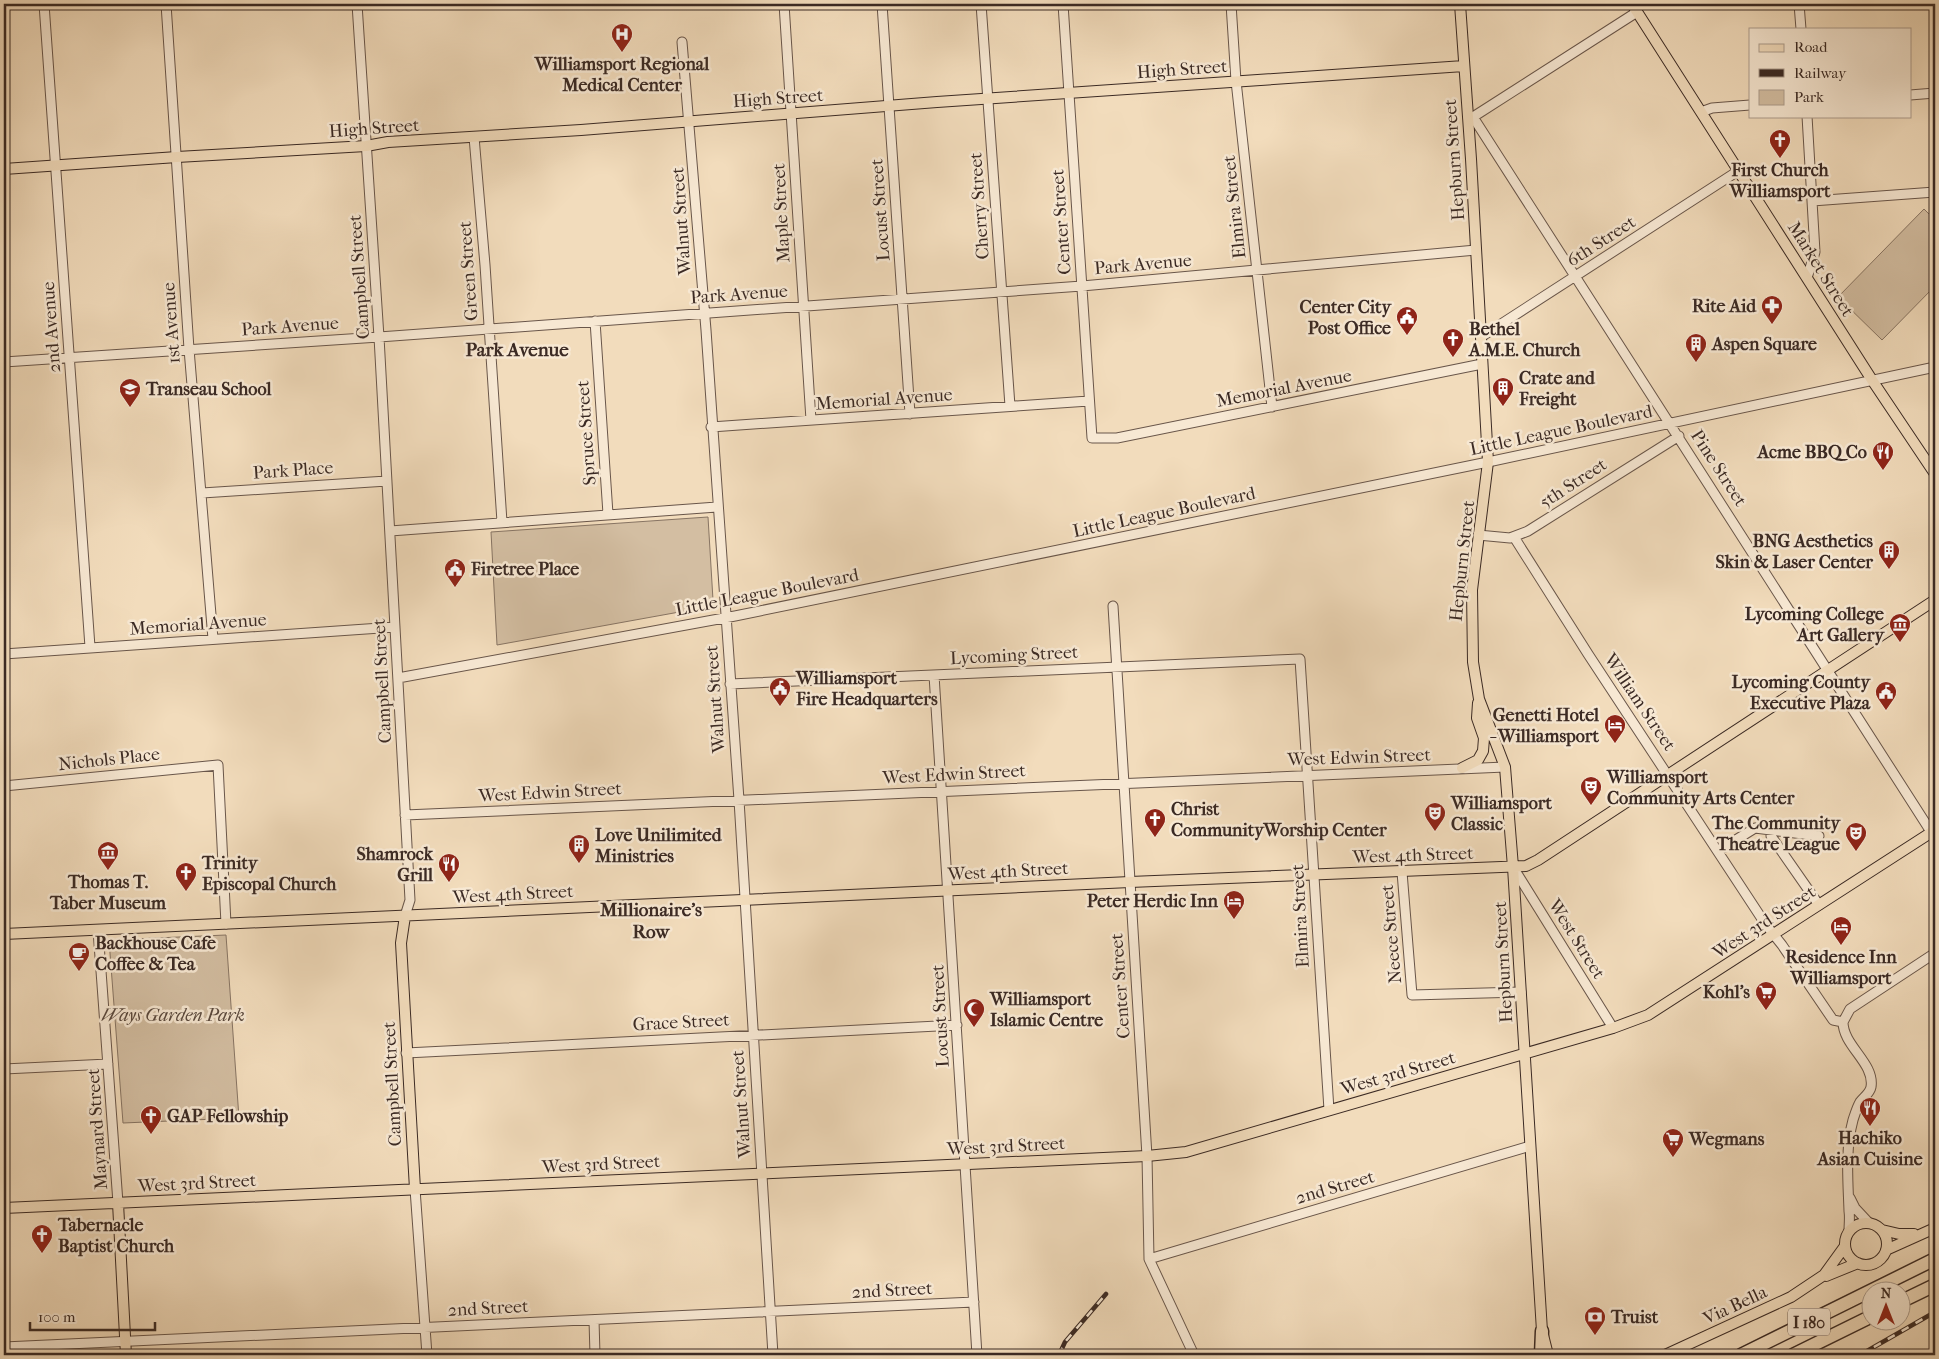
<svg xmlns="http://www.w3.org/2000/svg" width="1939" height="1359" viewBox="0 0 1939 1359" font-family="'IM FELL French Canon',serif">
<rect width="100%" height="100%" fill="#f2dcbc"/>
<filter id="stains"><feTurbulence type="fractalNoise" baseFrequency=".004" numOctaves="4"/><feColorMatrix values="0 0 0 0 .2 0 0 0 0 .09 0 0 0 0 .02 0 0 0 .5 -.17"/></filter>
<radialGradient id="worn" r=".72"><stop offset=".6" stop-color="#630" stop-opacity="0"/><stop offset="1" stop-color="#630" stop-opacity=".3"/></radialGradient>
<path fill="#d3bea2" stroke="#877463" d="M1924 209 1935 220V286L1882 340 1838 297Z
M708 517 713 600 707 607 497 645 491 532Z
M226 935 239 1118 123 1123 109 940Z"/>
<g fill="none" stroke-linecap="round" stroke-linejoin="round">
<g stroke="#69564a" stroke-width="11">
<path id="minor" d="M44 4 90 647
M166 4 189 349 213 639
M357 4 379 337 410 900 405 916
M784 4 811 420
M882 4 910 414
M981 4 1010 406
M1063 4 1092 438H1117L1482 364
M1231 4 1236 81 1272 407
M1799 4 1801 29
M682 42 706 330 739 800 773 1355
M1910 95 1935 93
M1701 112 1712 108 1750 105
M1807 116 1815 252 1807 278
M1468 117H1473L1637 12
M1473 117 1935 838
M474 137 485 265 502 522
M1812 201 1935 192
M595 321 608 514
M1481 337 1738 171
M4 362 379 337 1082 286 1476 250
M711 427 1089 401
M202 493 387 481
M390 531 717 507
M1478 535 1510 538 1528 531 1679 436
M1514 537 1588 654 1766 925 1782 945 1833 1020 1843 1022
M1113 606 1147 1156 1149 1259 1194 1355
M4 654 395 627
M934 675 977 1355
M398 678 735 616 1488 462 1935 367
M730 684 1300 659 1329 1110
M4 786 218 765 226 924
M405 815 1505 767
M1771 830V836L1819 905
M1718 851 1755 828 1819 836
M1513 867 1613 1028
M1402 872 1412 995 1521 992
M98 930 118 1203
M1843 1022C1843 1046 1875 1063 1871 1087 1870 1093 1864 1097 1860 1102 1857 1107 1855 1114 1853 1120 1845 1150 1848 1180 1849 1211 1850 1218 1849 1224 1849 1231
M1843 1022 1850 1009 1935 953
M406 1053 957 1025
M4 1069 108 1064
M415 1189 427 1355
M1850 1198 1855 1208 1869 1223
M1149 1259 1530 1146
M594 1320 595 1355
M4 1347 974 1302"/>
</g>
<g stroke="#3b2a24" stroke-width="12">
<path id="major" d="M1460 4 1471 159 1488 462 1472 590 1473 662 1479 699 1505 767 1513 867 1542 1331 1548 1355
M1632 4 1872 380 1935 474
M4 169 177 157 366 146 388 142 581 130 937 102 1464 66
M1462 768 1478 760 1483 751 1484 738 1477 718 1478 703
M405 916 401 943 415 1189
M4 934 1130 882 1526 866 1538 860 1935 600
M118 1203 126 1355
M4 1208 1147 1156 1186 1152 1613 1028 1648 1015 1935 830
M1845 1244a21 21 0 1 1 42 0a21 21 0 1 1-42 0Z
M1882 1230 1899 1234H1914
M1886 1250 1935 1228
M1826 1276 1858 1263
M1665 1355 1791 1297 1824 1275 1845 1246"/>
</g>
<g stroke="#3b2a24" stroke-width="15">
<path id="highway" d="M1902 1301 1935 1285
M1541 1355 1542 1331
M1741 1355 1935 1259
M1793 1355 1872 1316"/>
</g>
<use href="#minor" stroke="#f7e8d3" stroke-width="9"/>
<use href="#major" stroke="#f2dcbc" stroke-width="10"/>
<use href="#highway" stroke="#f2dcbc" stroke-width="12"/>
<g stroke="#3b2a24" stroke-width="4.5">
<path id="rail" d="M1059 1355 1065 1342 1106 1294
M1860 1355 1935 1312"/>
</g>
<use href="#rail" stroke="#f7e8d3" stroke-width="2.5" stroke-dasharray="8" stroke-linecap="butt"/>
</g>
<defs>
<g id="hospital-pin" transform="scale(1.125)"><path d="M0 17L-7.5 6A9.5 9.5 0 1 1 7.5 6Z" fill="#8f2418" stroke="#f7e8d3"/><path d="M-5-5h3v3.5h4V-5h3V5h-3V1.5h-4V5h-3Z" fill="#fff"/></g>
<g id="church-pin" transform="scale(1.125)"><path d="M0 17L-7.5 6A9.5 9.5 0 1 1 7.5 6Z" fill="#8f2418" stroke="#f7e8d3"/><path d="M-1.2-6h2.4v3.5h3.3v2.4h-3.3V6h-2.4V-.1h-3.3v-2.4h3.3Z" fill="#fff"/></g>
<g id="pharmacy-pin" transform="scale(1.125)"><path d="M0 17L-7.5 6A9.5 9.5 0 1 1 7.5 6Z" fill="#8f2418" stroke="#f7e8d3"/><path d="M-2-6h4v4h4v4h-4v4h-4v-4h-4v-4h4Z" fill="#fff"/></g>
<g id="civic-pin" transform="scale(1.125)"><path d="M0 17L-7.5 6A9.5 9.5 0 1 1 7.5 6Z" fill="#8f2418" stroke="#f7e8d3"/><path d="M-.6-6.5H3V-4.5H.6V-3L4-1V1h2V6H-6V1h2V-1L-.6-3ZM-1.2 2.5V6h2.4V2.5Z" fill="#fff"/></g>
<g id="building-pin" transform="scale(1.125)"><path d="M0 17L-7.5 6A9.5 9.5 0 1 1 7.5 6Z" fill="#8f2418" stroke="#f7e8d3"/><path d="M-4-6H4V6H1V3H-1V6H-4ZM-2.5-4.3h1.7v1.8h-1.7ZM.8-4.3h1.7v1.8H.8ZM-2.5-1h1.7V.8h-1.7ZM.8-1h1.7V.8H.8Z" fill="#fff"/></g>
<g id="school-pin" transform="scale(1.125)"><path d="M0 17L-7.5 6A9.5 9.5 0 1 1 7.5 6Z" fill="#8f2418" stroke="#f7e8d3"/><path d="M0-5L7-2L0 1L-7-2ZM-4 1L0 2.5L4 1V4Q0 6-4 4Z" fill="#fff"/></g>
<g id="restaurant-pin" transform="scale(1.125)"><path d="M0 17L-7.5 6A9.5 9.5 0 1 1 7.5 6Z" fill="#8f2418" stroke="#f7e8d3"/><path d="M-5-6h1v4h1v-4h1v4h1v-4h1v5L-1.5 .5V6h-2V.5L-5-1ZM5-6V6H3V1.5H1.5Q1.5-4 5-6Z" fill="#fff"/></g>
<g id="museum-pin" transform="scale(1.125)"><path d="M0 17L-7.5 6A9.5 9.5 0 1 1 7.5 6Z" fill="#8f2418" stroke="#f7e8d3"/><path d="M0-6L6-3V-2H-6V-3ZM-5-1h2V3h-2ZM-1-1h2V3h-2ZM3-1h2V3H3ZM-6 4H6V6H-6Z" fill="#fff"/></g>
<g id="hotel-pin" transform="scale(1.125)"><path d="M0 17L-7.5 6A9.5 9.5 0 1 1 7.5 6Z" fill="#8f2418" stroke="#f7e8d3"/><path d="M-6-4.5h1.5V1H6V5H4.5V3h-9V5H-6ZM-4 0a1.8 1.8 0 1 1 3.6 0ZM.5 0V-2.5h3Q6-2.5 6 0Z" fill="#fff"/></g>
<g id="theatre-pin" transform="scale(1.125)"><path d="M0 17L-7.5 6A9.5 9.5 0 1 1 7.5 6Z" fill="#8f2418" stroke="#f7e8d3"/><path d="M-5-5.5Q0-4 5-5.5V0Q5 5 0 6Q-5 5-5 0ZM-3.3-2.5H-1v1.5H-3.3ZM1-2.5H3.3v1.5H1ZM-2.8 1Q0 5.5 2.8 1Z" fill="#fff"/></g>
<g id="cafe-pin" transform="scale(1.125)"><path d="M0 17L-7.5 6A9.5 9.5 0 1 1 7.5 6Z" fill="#8f2418" stroke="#f7e8d3"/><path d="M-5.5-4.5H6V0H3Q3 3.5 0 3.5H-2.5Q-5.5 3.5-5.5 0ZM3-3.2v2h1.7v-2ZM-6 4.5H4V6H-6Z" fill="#fff"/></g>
<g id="supermarket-pin" transform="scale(1.125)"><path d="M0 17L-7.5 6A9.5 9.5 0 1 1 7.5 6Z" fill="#8f2418" stroke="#f7e8d3"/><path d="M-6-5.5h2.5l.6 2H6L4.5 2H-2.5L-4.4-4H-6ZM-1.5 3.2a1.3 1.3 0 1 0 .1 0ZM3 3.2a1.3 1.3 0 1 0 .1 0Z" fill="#fff"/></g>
<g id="mosque-pin" transform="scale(1.125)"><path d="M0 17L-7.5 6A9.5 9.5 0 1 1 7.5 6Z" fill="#8f2418" stroke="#f7e8d3"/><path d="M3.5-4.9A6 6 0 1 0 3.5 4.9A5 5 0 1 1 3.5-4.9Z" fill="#fff"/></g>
<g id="bank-pin" transform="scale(1.125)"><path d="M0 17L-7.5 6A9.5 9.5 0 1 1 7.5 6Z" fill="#8f2418" stroke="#f7e8d3"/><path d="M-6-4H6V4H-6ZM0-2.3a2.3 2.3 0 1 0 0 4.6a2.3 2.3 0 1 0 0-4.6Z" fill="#fff"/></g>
</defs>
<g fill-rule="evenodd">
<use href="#hospital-pin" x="622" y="34"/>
<use href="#church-pin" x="1780" y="140"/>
<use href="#pharmacy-pin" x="1772" y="306"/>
<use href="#civic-pin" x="1407" y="317"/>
<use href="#church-pin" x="1453" y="339"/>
<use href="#building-pin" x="1696" y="344"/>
<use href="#building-pin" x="1503" y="388"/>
<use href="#school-pin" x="130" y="389"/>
<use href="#restaurant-pin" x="1883" y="452"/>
<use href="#building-pin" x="1889" y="551"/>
<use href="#civic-pin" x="455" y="569"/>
<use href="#museum-pin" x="1900" y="624"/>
<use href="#civic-pin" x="780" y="688"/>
<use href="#civic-pin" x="1886" y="692"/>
<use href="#hotel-pin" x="1615" y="725"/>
<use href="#theatre-pin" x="1591" y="787"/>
<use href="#theatre-pin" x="1435" y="813"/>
<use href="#church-pin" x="1155" y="819"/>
<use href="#theatre-pin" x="1856" y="833"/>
<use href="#building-pin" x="579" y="845"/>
<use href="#museum-pin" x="108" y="852"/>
<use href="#restaurant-pin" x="449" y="864"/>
<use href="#church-pin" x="186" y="873"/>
<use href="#hotel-pin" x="1234" y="901"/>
<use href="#hotel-pin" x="1841" y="927"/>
<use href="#cafe-pin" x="79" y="953"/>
<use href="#supermarket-pin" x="1766" y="992"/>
<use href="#mosque-pin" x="974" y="1009"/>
<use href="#restaurant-pin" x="1870" y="1108"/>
<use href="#church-pin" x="151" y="1116"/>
<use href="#supermarket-pin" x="1673" y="1139"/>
<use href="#church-pin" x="42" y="1235"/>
<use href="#bank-pin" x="1595" y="1317"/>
</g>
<g text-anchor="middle" stroke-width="5" stroke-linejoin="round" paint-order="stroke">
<rect fill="#f7e8d3" stroke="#736358" stroke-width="1" x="1788" y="1308.5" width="42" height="27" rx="4"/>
<g font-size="16" font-weight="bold" fill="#3b2a24">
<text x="1809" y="1328">I 180</text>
</g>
<g font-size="18" font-weight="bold" fill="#3b2a24" stroke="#f7e8d3" text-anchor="start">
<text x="622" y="70" text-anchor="middle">Williamsport Regional<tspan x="622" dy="21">Medical Center</tspan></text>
<text x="1780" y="176" text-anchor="middle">First Church<tspan x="1780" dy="21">Williamsport</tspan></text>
<text x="1756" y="312" text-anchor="end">Rite Aid</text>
<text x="1391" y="313" text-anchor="end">Center City<tspan x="1391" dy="21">Post Office</tspan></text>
<text x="1469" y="335">Bethel<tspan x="1469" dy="21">A.M.E. Church</tspan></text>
<text x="1712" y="350">Aspen Square</text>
<text x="1519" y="384">Crate and<tspan x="1519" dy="21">Freight</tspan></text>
<text x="146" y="395">Transeau School</text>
<text x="1867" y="458" text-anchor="end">Acme BBQ Co</text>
<text x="1873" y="547" text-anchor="end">BNG Aesthetics<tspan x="1873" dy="21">Skin &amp; Laser Center</tspan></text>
<text x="471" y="575">Firetree Place</text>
<text x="1884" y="620" text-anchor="end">Lycoming College<tspan x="1884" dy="21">Art Gallery</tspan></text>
<text x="796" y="684">Williamsport<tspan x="796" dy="21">Fire Headquarters</tspan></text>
<text x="1870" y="688" text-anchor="end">Lycoming County<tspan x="1870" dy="21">Executive Plaza</tspan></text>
<text x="1599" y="721" text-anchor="end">Genetti Hotel<tspan x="1599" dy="21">- Williamsport</tspan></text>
<text x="1607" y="783">Williamsport<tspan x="1607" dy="21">Community Arts Center</tspan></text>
<text x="1451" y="809">Williamsport<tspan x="1451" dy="21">Classic</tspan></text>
<text x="1171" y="815">Christ<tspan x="1171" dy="21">CommunityWorship Center</tspan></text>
<text x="1840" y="829" text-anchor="end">The Community<tspan x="1840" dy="21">Theatre League</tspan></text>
<text x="595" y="841">Love Unilimited<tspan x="595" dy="21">Ministries</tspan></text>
<text x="433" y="860" text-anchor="end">Shamrock<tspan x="433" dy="21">Grill</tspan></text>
<text x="202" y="869">Trinity<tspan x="202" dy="21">Episcopal Church</tspan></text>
<text x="108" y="888" text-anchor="middle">Thomas T.<tspan x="108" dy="21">Taber Museum</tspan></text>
<text x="1218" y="907" text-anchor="end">Peter Herdic Inn</text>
<text x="95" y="949">Backhouse Cafe<tspan x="95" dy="21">Coffee &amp; Tea</tspan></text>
<text x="1841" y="963" text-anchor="middle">Residence Inn<tspan x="1841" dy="21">Williamsport</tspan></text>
<text x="1750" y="998" text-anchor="end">Kohl's</text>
<text x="990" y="1005">Williamsport<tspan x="990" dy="21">Islamic Centre</tspan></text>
<text x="167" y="1122">GAP Fellowship</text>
<text x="1870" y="1144" text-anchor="middle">Hachiko<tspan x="1870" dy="21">Asian Cuisine</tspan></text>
<text x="1689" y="1145">Wegmans</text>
<text x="58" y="1231">Tabernacle<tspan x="58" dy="21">Baptist Church</tspan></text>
<text x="1611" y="1323">Truist</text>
</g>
<g font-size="18" fill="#3b2a24" stroke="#f7e8d3">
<text transform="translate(1182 69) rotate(-4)" y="6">High Street</text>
<text transform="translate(778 98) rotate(-4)" y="6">High Street</text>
<text transform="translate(374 128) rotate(-4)" y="6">High Street</text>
<text transform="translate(1454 160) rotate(-94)" y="6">Hepburn Street</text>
<text transform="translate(979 206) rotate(-94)" y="6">Cherry Street</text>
<text transform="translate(1234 207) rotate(-96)" y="6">Elmira Street</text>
<text transform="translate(880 210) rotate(-94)" y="6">Locust Street</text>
<text transform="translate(781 213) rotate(-93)" y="6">Maple Street</text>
<text transform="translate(681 221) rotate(-94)" y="6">Walnut Street</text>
<text transform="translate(1061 222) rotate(-94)" y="6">Center Street</text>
<text transform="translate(1601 241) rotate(-33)" y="6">6th Street</text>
<text transform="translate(1143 264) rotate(-5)" y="6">Park Avenue</text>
<text transform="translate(1821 269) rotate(58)" y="6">Market Street</text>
<text transform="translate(468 271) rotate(-94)" y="6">Green Street</text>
<text transform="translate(359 277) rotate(-94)" y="6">Campbell Street</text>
<text transform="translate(739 294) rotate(-4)" y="6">Park Avenue</text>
<text transform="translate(171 323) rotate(-94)" y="6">1st Avenue</text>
<text transform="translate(290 326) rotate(-4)" y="6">Park Avenue</text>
<text transform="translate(51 327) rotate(-94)" y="6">2nd Avenue</text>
<text transform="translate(1284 388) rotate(-11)" y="6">Memorial Avenue</text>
<text transform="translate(884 399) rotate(-4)" y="6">Memorial Avenue</text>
<text transform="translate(1561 430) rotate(-12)" y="6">Little League Boulevard</text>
<text transform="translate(586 433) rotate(-94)" y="6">Spruce Street</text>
<text transform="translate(1719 468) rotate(57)" y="6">Pine Street</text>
<text transform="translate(293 470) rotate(-4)" y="6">Park Place</text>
<text transform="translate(1573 483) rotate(-33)" y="6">5th Street</text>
<text transform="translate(1164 512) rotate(-12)" y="6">Little League Boulevard</text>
<text transform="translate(1462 561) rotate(-84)" y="6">Hepburn Street</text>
<text transform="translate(767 592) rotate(-11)" y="6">Little League Boulevard</text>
<text transform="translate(198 624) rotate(-4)" y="6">Memorial Avenue</text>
<text transform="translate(1014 655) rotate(-3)" y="6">Lycoming Street</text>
<text transform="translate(382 681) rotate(-93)" y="6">Campbell Street</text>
<text transform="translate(715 699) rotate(-94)" y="6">Walnut Street</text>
<text transform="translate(1640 702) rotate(56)" y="6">William Street</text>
<text transform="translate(1359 757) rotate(-2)" y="6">West Edwin Street</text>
<text transform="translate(109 759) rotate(-6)" y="6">Nichols Place</text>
<text transform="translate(954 774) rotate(-3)" y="6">West Edwin Street</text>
<text transform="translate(550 792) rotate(-3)" y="6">West Edwin Street</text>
<text transform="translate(1413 855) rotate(-2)" y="6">West 4th Street</text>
<text transform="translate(1008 871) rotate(-3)" y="6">West 4th Street</text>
<text transform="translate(513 894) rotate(-3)" y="6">West 4th Street</text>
<text transform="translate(1300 916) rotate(-93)" y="6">Elmira Street</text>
<text transform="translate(1764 922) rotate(-33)" y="6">West 3rd Street</text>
<text transform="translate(1391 934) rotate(-95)" y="6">Neece Street</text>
<text transform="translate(1577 939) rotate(58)" y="6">West Street</text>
<text transform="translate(1503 962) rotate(-93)" y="6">Hepburn Street</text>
<text transform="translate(1120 986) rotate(-94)" y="6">Center Street</text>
<text transform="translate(940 1016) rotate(-93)" y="6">Locust Street</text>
<text transform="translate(681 1022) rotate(-3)" y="6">Grace Street</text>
<text transform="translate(1398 1073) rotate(-16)" y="6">West 3rd Street</text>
<text transform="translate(392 1084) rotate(-93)" y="6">Campbell Street</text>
<text transform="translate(741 1104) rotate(-94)" y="6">Walnut Street</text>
<text transform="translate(97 1129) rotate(-94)" y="6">Maynard Street</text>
<text transform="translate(1006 1146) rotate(-3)" y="6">West 3rd Street</text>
<text transform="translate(601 1164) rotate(-3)" y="6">West 3rd Street</text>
<text transform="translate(197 1183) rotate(-3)" y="6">West 3rd Street</text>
<text transform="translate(1335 1187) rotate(-16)" y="6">2nd Street</text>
<text transform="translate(892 1290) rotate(-3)" y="6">2nd Street</text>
<text transform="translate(1735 1305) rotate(-25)" y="6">Via Bella</text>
<text transform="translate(488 1308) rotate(-3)" y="6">2nd Street</text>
</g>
<g font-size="18" font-style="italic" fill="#59483d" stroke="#f7e8d3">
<text x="173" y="1021">Ways Garden Park</text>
</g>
<g font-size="19" font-weight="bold" fill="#3b2a24" stroke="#f7e8d3">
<text x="517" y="356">Park Avenue</text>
<text x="651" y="916">Millionaire's<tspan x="651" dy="22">Row</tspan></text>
</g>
</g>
<rect width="1939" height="1359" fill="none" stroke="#f2dcbc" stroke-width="20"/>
<rect x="5" y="5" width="1929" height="1349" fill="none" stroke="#3b2a24" stroke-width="2.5"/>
<rect x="10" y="10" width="1919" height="1339" fill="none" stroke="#3b2a24"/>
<rect x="1749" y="28" width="162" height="90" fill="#f7e8d3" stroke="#ac9c8d"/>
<rect x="1759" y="44" width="25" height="8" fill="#f2dcbc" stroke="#ac9c8d"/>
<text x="1794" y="52" font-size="15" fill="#3b2a24">Road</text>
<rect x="1759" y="69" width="25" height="8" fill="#3b2a24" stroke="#ac9c8d"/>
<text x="1794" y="78" font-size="15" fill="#3b2a24">Railway</text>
<rect x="1759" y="90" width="25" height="15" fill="#d3bea2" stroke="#ac9c8d"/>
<text x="1794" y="102" font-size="15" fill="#3b2a24">Park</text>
<g transform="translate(1886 1306)"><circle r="24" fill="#f7e8d3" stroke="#ac9c8d"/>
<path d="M0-4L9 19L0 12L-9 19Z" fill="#8f2418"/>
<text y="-8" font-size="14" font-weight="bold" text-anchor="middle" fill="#3b2a24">N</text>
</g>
<path d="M30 1322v8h125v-8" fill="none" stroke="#3b2a24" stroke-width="2.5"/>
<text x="38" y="1322" font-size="15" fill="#3b2a24" stroke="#f7e8d3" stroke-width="4" paint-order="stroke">100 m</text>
<rect width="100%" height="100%" filter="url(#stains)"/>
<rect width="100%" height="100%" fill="url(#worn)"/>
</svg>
